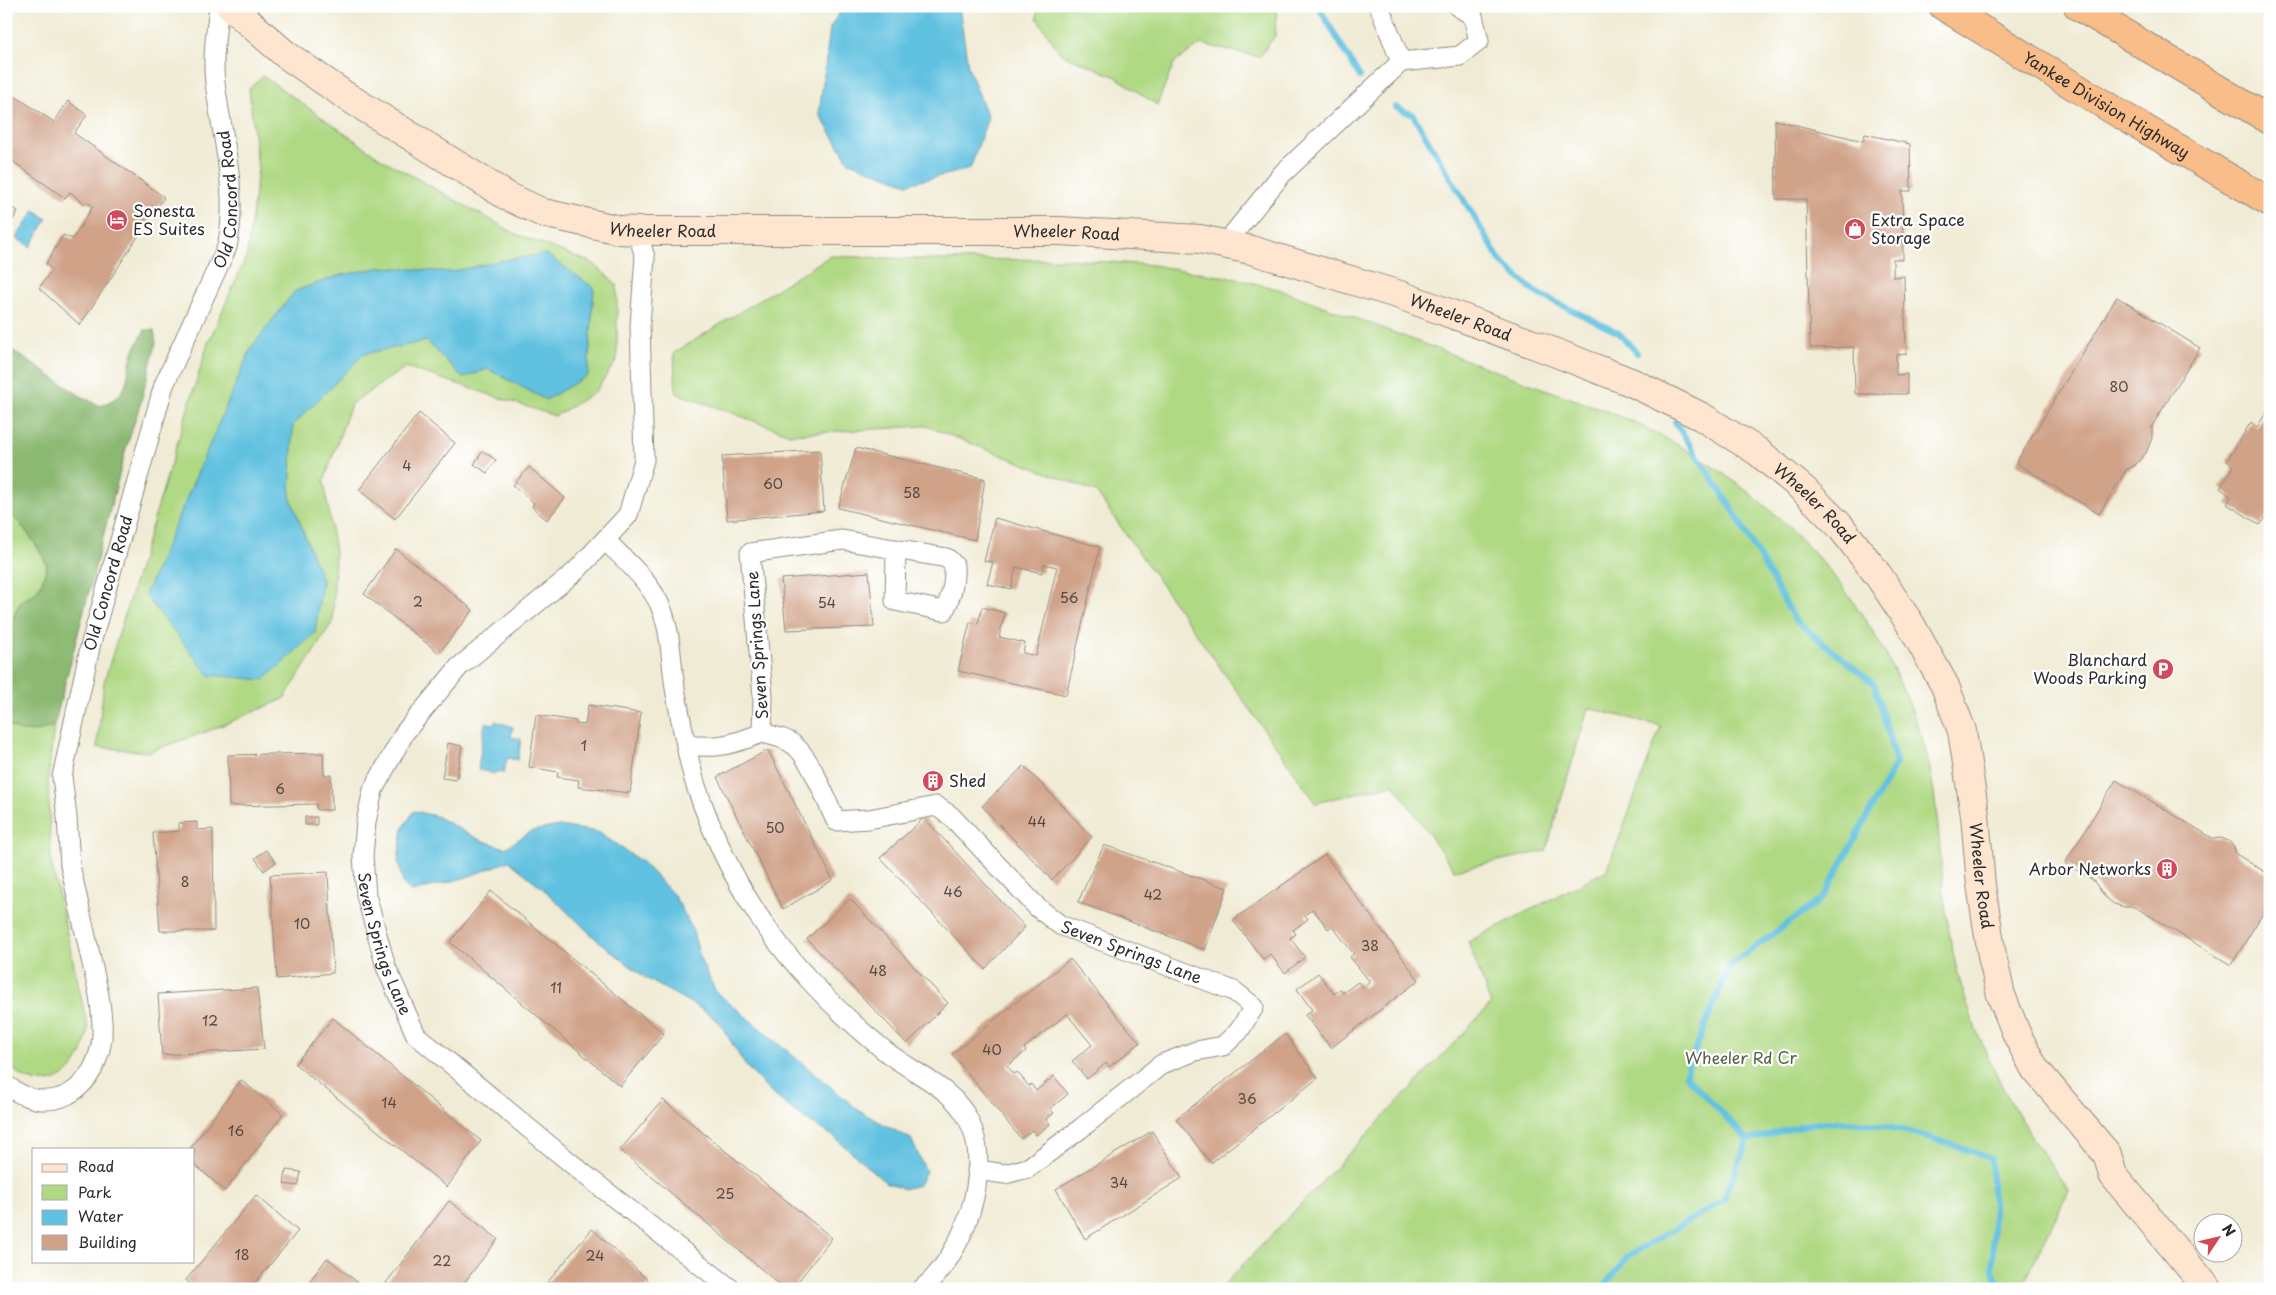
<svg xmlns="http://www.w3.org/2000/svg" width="2276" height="1295" viewBox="0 0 2276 1295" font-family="'Playpen Sans',sans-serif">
<rect width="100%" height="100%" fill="#fff"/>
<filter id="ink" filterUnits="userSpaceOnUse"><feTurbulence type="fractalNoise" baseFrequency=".02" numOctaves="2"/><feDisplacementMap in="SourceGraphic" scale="10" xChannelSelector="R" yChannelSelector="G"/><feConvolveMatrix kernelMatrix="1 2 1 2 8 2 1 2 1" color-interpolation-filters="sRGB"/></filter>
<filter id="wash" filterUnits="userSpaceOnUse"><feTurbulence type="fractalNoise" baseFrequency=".0096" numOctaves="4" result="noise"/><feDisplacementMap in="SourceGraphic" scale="20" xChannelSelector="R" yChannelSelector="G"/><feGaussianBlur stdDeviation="1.12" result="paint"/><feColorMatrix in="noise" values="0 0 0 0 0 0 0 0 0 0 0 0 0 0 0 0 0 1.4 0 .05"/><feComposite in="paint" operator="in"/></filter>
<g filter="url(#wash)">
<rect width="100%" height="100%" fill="#f0ebd4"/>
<path fill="#b0d984" stroke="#6e8258" d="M1038 6H1277L1275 36 1259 57 1201 44 1174 63 1157 105 1116 77 1060 53 1037 18Z
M263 76 380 158 516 234 593 263 617 285V360L595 392 555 416 406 367 351 404 324 481 335 552 333 621 284 699 211 730 148 752 97 747 104 682 208 343 247 255 258 169 249 89Z
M830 256 946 260 1065 259 1152 265 1237 279 1278 289C1358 319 1437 349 1517 379 1562 396 1609 409 1652 431 1749 480 1833 556 1885 653 1904 689 1922 729 1930 769 1940 821 1940 873 1948 925 1963 1025 2009 1111 2069 1190L2021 1289H1220L1491 1004 1468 942 1607 870 1661 726 1588 708 1546 851 1454 870 1394 784 1316 803 1096 492 926 426 790 434 676 393 674 353Z
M6 510C24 526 37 544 47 565 44 575 42 587 34 594 29 598 22 599 19 605 13 614 14 626 6 634Z
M6 724C24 735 35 732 54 726L48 779 51 862 88 1028C85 1058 64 1093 28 1079 20 1076 13 1069 6 1063Z"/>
<path fill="#8cb972" stroke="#5c724e" d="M145 330H154L156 343 140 405 126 448 54 726C35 732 24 735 6 724V634C14 626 13 614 19 605 22 599 29 598 34 594 42 587 44 575 47 565 37 544 24 526 6 510V346L79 395 100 406C133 393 124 379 133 352 136 344 141 337 145 330Z"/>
<path fill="#61c1e0" stroke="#467686" d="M843 6H959L968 67 988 117 970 169 907 184 849 162 819 114 830 28Z
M35 210 47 219 30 247 16 238Z
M546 254 594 288 588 375 546 400 488 369 463 378 427 341 364 354 293 425 290 496 322 581 315 633 264 680 209 675 145 595 251 348 295 291 341 275 383 267 451 272 503 260Z
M495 721 513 727 511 737 521 739 518 760 507 758 504 773 495 772 494 774 478 769 485 722 493 724Z
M414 811 436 816 478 839 505 848 532 831 559 826 598 832 642 862 674 895 692 928 701 961 716 992 861 1112 911 1139 926 1171 919 1185 903 1189 885 1182 833 1136 806 1120 771 1093 745 1065 719 1022 698 1007 647 979 597 940 540 886 509 861 467 877 412 892 403 884 398 860 403 828Z"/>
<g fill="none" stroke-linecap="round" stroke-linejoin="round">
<path stroke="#61c1e0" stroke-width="6" d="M1318 6 1360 77
M1395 107 1413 115 1501 262 1535 292 1619 333 1637 353
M1675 422 1733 510 1795 620 1875 685 1896 763 1823 898 1730 965 1685 1075 1748 1140
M1748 1140C1769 1135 1790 1128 1811 1124 1869 1115 1937 1138 1991 1159L1993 1207V1270L2000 1289
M1602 1289 1628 1256 1723 1201 1748 1140"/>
</g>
<g id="blocks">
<path fill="#d0a389" d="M6 90 54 122 68 101 87 115 74 133 164 197 80 325 39 288 52 270 46 264 63 235 73 239 93 206 87 202 85 204 70 192 65 198 6 157Z
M1775 120 1863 141 1865 134 1910 144 1911 191H1902L1903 259H1893V277L1904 276 1906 354 1896 355V375L1907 374V394H1855L1854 347 1810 348 1806 199H1776Z
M6 204 18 211 10 225 6 223Z
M2117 297 2200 348 2152 426V438L2146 453 2135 465 2126 470 2099 514 2016 463Z
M2270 407V516L2268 515 2260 525 2227 504 2231 497 2220 488 2234 467 2227 461 2251 422 2257 427Z
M419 413 455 443 395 519 359 490Z
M856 448 985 479 975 540 838 508Z
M820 450 824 511 727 520 722 456Z
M483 451 496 460 487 473 474 464Z
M529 467 565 498 547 520 532 507 534 503 513 485Z
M995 518 1100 547 1066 695 958 671 970 622 978 624 982 607 1005 613 999 637 1025 643 1023 653 1036 656 1057 567 1044 564 1042 573 1016 567 1011 589 987 584 993 562 984 561Z
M396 549 473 610 439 653 364 594Z
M869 572 874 627 786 630 781 579Z
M588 705 641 713 630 793 578 787 579 780 557 777 558 772 529 767 536 715 576 721V724L585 725Z
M448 743 462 746 456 780 442 778Z
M768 750 833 880 783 909 717 777Z
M323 753 324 775H331L332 810H317L316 804 229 806 228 755Z
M1024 766 1092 837 1052 880 982 806Z
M939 776 940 784 927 785V777Z
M2116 780 2214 839 2221 838 2229 841 2234 847 2236 854 2270 875V902L2231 965 2135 907H2125L2114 904 2105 897 2093 880 2065 863Z
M305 817H317V825H305Z
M924 818 1025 927 985 969 880 858Z
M197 822V830L213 829 214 931H160L153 833 179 831V823Z
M1104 845 1227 888 1205 950 1078 902Z
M266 850 276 862 264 871 255 858Z
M1325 855 1419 980 1331 1048 1305 1015 1312 1010 1297 989 1318 973 1334 994 1340 989 1343 993 1358 982 1363 988 1370 982 1350 957 1354 954 1332 926 1328 929 1313 909 1305 915 1308 919 1293 930 1296 934 1290 938 1305 957 1285 973 1270 954 1263 959 1233 920Z
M328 872 333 973 277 979 270 875Z
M491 891 664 1034 620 1086 450 942Z
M850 899 948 1003 907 1044 807 939Z
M1070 959 1140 1043 1109 1067 1106 1063 1087 1079 1072 1061 1092 1045 1067 1014 1024 1048 1026 1051 1007 1066 1014 1074 1017 1072 1029 1086 1031 1084 1036 1091 1054 1076 1068 1094 1050 1109 1054 1113 1046 1119 1050 1124 1036 1135 1032 1130 1021 1139 952 1054Z
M257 988 264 1049 162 1055 158 994Z
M333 1018 481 1141 447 1187 295 1064Z
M1285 1034 1318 1078 1211 1163 1176 1119Z
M241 1080 283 1114 225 1191 194 1164V1149H190Z
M663 1100 832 1238 792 1289H785L620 1150Z
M1152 1131 1182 1178 1085 1239 1056 1189Z
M286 1170 301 1172 298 1186 284 1184Z
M256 1195 298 1231 250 1289H196L186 1280Z
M449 1201 498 1239 459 1289H393L386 1283Z
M592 1229 650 1282 645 1289H542Z
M327 1258 366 1289H304Z"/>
</g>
</g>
<g filter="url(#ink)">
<use href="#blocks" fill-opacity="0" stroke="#8e8b80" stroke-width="1"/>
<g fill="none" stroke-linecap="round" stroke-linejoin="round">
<g stroke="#8e8b80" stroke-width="21">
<g id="street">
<path d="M1379 6 1401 62 1460 56 1479 41 1473 16 1457 6"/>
<path id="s1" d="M637 231 645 257 640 325 644 460 628 515 576 571 459 667 405 732 373 790 366 822 363 856 366 895 386 967 416 1035 584 1174 731 1289"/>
<path d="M1225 244 1282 174 1401 62"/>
<path d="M606 541C626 561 652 583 662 610 672 636 671 667 676 694 682 724 687 757 696 786 711 830 731 874 756 912 788 962 838 1013 884 1050 913 1074 952 1086 969 1121 994 1171 963 1256 922 1289"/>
<path id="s2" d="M762 733C773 736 787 738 795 746 812 760 826 800 836 821L869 819 936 806 951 816 1037 907 1060 925 1234 991 1254 1007 1239 1031 1223 1046 1196 1051 1162 1064 1080 1129 1028 1168 1005 1174 977 1170"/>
<path d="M687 745C718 749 734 744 762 733L763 696 750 553 842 540 947 558 954 565C955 582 952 596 944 611L895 601 896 549"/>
<path id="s3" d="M6 1085C48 1117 91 1095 101 1045 104 1028 101 1011 99 995L70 865 67 817 62 777 91 643 164 385 227 247C239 192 222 138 215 83 212 58 216 32 219 6"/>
</g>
</g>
<g stroke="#8e8b80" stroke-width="30">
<g id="secondary">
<path id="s4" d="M230 6 285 54 346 96 507 196 543 213 620 230 637 231H1059L1200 239 1251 250 1400 295 1541 347 1633 383 1702 417 1757 451 1803 489 1840 526 1878 575 1911 625 1945 686 1962 731 1975 815 1981 885 1992 956 2001 995 2017 1035 2035 1069 2107 1154 2113 1175 2208 1289"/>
</g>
</g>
<g stroke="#8e8b80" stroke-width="30">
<g id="highway">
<path id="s5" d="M1943 6 2118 113 2270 202"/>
<path d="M2078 6 2270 120"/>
</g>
</g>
<use href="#street" stroke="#fff" stroke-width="19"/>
<use href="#secondary" stroke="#fde5d0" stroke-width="28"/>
<use href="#highway" stroke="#f9bd89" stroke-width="28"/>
</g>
</g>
<defs>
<g id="hotel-disc" transform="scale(1.125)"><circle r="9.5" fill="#d1495b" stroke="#fff"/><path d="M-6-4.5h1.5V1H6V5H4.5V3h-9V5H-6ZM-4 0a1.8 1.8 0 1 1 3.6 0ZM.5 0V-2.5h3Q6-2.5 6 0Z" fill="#fff"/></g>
<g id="shop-disc" transform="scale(1.125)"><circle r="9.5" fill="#d1495b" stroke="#fff"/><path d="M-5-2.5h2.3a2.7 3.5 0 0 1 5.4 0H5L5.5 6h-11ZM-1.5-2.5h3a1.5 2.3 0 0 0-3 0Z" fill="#fff"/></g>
<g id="parking-disc" transform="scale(1.125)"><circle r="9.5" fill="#d1495b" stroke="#fff"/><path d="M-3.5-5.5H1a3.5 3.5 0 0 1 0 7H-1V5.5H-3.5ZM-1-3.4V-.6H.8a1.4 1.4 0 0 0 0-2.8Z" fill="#fff"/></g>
<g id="building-disc" transform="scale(1.125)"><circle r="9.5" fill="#d1495b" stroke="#fff"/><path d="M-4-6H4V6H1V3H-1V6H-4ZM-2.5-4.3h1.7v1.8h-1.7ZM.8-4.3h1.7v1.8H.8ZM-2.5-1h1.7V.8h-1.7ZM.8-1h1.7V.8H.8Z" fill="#fff"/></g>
</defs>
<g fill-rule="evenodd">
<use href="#hotel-disc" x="117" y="220"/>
<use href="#shop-disc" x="1855" y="229"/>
<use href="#parking-disc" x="2163" y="669"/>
<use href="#building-disc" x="933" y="781"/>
<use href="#building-disc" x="2167" y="869"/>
</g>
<g text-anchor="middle" stroke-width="4.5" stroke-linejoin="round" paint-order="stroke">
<g font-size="14" fill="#544942">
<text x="2119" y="392">80</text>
<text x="407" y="471">4</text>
<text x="773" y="489">60</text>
<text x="912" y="498">58</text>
<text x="1069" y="603">56</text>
<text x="418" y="607">2</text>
<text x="827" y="608">54</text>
<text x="584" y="751">1</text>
<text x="280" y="794">6</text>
<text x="1037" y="827">44</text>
<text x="775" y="833">50</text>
<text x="185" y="887">8</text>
<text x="953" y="897">46</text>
<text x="1153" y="900">42</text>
<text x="302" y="929">10</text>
<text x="1370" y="951">38</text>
<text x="878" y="976">48</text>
<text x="556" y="993">11</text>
<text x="210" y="1026">12</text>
<text x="992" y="1055">40</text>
<text x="1247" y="1104">36</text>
<text x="389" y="1108">14</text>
<text x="236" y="1136">16</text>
<text x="1119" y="1188">34</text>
<text x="725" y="1199">25</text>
<text x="242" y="1260">18</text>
<text x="595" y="1261">24</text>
<text x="442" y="1266">22</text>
</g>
<g font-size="16" fill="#2b2b2b" stroke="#fff">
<text dy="6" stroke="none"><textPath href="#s5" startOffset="191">Yankee Division Highway</textPath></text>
<text dy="6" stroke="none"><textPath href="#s3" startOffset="1004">Old Concord Road</textPath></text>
<text dy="6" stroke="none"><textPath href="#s4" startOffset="498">Wheeler Road</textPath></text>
<text dy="6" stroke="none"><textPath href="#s4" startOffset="902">Wheeler Road</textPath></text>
<text dy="6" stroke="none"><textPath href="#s4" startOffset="1308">Wheeler Road</textPath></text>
<text dy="6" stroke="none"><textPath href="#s4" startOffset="1712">Wheeler Road</textPath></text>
<text dy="6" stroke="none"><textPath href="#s3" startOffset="599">Old Concord Road</textPath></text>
<text transform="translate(757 645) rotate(-94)" y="6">Seven Springs Lane</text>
<text dy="6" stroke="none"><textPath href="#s4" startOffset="2132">Wheeler Road</textPath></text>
<text dy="6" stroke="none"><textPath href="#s1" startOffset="824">Seven Springs Lane</textPath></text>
<text dy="6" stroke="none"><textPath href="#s2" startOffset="472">Seven Springs Lane</textPath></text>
</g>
<g font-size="16" fill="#2b2b2b" stroke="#fff" text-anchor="start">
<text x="133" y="217">Sonesta<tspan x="133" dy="18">ES Suites</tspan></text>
<text x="1871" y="226">Extra Space<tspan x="1871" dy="18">Storage</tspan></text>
<text x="2147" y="666" text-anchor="end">Blanchard<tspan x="2147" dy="18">Woods Parking</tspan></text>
<text x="949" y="787">Shed</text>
<text x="2151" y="875" text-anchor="end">Arbor Networks</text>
</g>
<g font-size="16" fill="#535f46" stroke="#fff">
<text x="1741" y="1064">Wheeler Rd Cr</text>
</g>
</g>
<rect width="2276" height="1295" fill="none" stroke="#fff" stroke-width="25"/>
<rect x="32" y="1148" width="162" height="115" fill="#ffffff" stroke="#aaaaaa"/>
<rect x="42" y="1164" width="25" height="8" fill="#fde5d0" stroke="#aaaaaa"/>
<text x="78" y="1172" font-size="15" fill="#2b2b2b">Road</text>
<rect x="42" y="1185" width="25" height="15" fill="#b0d984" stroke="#aaaaaa"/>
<text x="78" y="1198" font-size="15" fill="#2b2b2b">Park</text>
<rect x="42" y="1210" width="25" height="15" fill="#61c1e0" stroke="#aaaaaa"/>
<text x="78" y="1222" font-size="15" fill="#2b2b2b">Water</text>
<rect x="42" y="1235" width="25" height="15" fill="#d0a389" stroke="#aaaaaa"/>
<text x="78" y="1248" font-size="15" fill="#2b2b2b">Building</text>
<g transform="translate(2218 1238) rotate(55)"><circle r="24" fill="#ffffff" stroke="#aaaaaa"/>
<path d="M0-4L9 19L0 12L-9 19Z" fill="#d1495b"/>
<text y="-8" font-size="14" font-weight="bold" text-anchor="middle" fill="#2b2b2b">N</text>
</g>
</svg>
